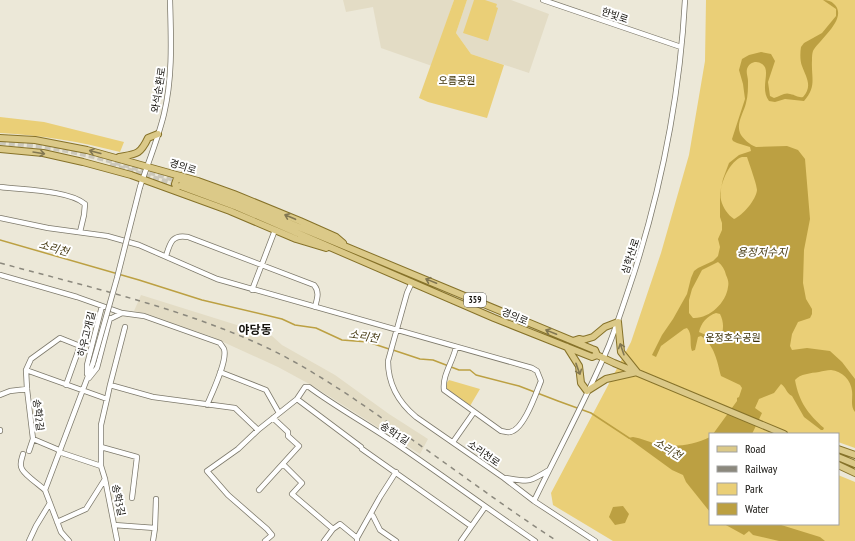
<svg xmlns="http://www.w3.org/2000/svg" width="855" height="541" viewBox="0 0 855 541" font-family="'PT Sans Narrow','Noto Sans KR',sans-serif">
<rect width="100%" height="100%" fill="#ece8d8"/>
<path fill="#e3dcc5" d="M343 0H454L432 66 381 48 373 7 346 12Z
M467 0H511L549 14 529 73 471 54 456 33Z
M141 295 272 336 282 345 335 375 389 414 428 439 420 454 313 386 278 367 210 336 134 311Z"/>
<path fill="#eacf77" d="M454 0H467L456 33 471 54 504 65 487 118 428 102 419 98Z
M474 0H485L497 4 496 7 498 8 488 41 463 33Z
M706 0H855V448L838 442V434H710V524H838V475L855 482V541H613L553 505 551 493 631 342 661 253 689 155 705 61Z
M0 117 44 122 124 142 120 152C81 142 41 135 0 133Z
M449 380 480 389 470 406 447 389 446 384Z"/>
<path fill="#bca042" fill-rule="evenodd" d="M823 0C828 0 831 1 834 4 849 18 819 40 813 51 812 54 812 57 812 60 811 78 817 86 804 101L785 99 775 102 769 101C759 88 772 70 762 64 757 60 749 62 747 69 746 73 748 77 748 81 748 88 748 96 746 103 744 112 736 123 740 133 742 138 750 145 756 147L787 146 798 150 805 159 810 219 804 250 803 283 806 299 812 309V314L810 318 798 322 792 334 790 346 792 350 807 348 830 351 842 362 855 379V412C850 406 853 398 852 391 851 380 842 371 831 370 827 370 823 371 819 372 811 373 800 374 795 380 799 402 808 414 824 428L823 430H821L804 417 792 396C786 393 786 387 781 384L774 393 759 399 755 408 762 413 752 434H713L737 401V398L739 397 742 388 740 385 721 376C717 361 715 346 701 336L698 337 695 350 692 351C689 344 693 334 687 328L684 329 661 346 656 357 652 355 662 335 673 319 687 294 691 278 694 271 698 268 713 261 718 256 720 247 718 239 722 230V223L720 217V193L723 179 729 163 739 155 751 151 750 147 737 143 733 141 732 139 745 99 743 84 739 70 742 59 749 55 761 52 771 54 775 61 768 82 770 96 774 98C780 96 785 92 790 94 796 95 798 98 803 97 813 86 806 77 802 66 800 61 800 53 801 47L804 43 822 33 836 16V9ZM742 157H747C749 163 757 185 757 190 756 200 743 215 734 219 728 215 723 208 721 200 718 187 729 161 742 157ZM718 262C722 265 725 270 726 275 728 279 729 283 728 287 726 303 709 319 693 318L689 313V300L692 289 702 270ZM716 313 720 314C723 320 724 327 722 333 714 338 707 336 699 332 701 323 707 316 716 313Z
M633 437C641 438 649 442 657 444 674 448 694 445 710 437V512L686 482 683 475 672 470 628 438Z
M623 506 629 514 625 523 615 525 609 517 613 507Z
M724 524H778L820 537 825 541H779L753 535 749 531 744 535Z"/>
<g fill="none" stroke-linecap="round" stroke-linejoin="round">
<path stroke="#bca042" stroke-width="1.5" d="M0 240 139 280 202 300 282 319 295 325 316 328 342 340 368 342 389 349
M393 350 420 359 433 360 459 370H470L476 375 519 386 558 401 591 413 629 438"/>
<path stroke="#ccc8ba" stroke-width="6" stroke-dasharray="6 3" stroke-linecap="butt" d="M0 142C18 144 37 145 55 148 98 155 139 169 181 181
M110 165 179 186"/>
<g stroke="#7d796b" stroke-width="6">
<path id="minor" d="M543 0 681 47
M0 187C22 190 69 190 85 204L84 215 80 232
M140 187C148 163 158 139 164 114 173 76 171 38 170 0
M0 218 48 228 107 236 139 245 217 279 532 368 537 371 541 381C536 393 524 430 510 432 507 433 504 431 501 431L444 390C442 375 453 362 456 347
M166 256C170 243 172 234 188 237L314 285C320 292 317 299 315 307
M0 275 77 297 122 313 110 319
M412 282 407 293 388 361C388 384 398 402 416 417L504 478 534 501 595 541
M252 290 275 230
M122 313 144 316 220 343C221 345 223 347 224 349 228 360 212 393 207 405
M26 370 31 359 60 338 80 346 66 385
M220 372 266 390 279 413
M87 374V365L102 306
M89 378 97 368 110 318
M110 385 125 327
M0 395 10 391 27 389
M297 399 361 447
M0 430V431
M258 430 238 449 207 471 228 495 267 529 272 535 265 541
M453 442 474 412
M101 447V425L107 399
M362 449 471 526
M59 450 33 439 27 389 26 370 107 399 110 385 153 397 235 408 258 430 297 399 305 387H309C336 407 367 424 395 443 442 475 488 509 535 541
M29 451 33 439
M59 452 101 466
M23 454C22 458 20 462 21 466 21 473 40 485 45 490
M283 464 302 483 292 494 333 529 340 524 357 538V541
M506 478C529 482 528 483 549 470
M259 490 299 446 288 436V432L273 418
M534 501C559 449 587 398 609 345 618 322 626 297 634 273 662 185 680 93 685 0
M371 514 373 516 380 530 396 541
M57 522 86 509 105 479
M114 525 155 528 156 499
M357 538 380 497 396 472
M117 540 105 479 101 466V447L137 457 132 498
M29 541 36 526 50 503
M69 541 61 532 45 490 93 363
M153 541 155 528
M324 541 333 529
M461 541 485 507"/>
</g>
<g stroke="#867229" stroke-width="8">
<path id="major" d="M0 138 35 140 87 150 198 181 234 194 300 221 336 237 343 243
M0 149 43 153 83 162 131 175 230 211 296 239 326 248
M119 157C136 154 140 155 148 138L158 134
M182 181 229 198 592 349 595 350 597 355 614 363 784 434
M180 186 237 207 494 318 592 357 597 355
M177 191 175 184 177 178 181 176
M567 347 579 366 581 383 587 391 606 379 637 372 621 352 618 322 605 327 593 337 583 340 579 339 573 341
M838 449 855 455
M838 457 855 464
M838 465 855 473"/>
</g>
<use href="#minor" stroke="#fff" stroke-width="4.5"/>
<use href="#major" stroke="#dbc988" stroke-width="6"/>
<path stroke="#8b887d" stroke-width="1.5" stroke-dasharray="5 5" stroke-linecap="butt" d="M0 263C92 288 187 309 274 351 321 375 364 405 407 436 457 471 506 508 557 541"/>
<g stroke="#7d796b" stroke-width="6" stroke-linecap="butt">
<path id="minor-bridge" d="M93 363 117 278 140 187"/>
</g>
<use href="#minor-bridge" stroke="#fff" stroke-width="4.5"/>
</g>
<defs><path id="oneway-shaft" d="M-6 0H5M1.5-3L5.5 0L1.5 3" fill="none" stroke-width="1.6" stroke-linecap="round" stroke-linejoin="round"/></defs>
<g stroke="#827751">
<use href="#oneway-shaft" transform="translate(95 152) rotate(-165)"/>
<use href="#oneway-shaft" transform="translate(39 153) rotate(9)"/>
<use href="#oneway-shaft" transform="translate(290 217) rotate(-157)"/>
<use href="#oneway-shaft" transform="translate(431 281) rotate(-158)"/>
<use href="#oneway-shaft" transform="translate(551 332) rotate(-158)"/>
<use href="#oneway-shaft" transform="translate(622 349) rotate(-109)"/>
<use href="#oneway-shaft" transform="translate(578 369) rotate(70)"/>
</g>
<g text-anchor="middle" stroke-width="4" stroke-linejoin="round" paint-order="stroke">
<rect fill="#fff" stroke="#5b5a56" stroke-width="1" x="464" y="293" width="22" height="14" rx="3"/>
<g font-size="9" font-weight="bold" fill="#15130e">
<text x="475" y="303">359</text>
</g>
<g font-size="10" fill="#15130e" stroke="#fff">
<text transform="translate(615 15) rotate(19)" y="4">한빛로</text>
<text transform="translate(158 90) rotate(-81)" y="4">와석순환로</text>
<text transform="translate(183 166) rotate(17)" y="4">경의로</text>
<text transform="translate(630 256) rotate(-72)" y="4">심학산로</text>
<text transform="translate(515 316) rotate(23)" y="4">경의로</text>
<text transform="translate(86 334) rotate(-76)" y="4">하우고개길</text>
<text transform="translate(39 415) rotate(83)" y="4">송학2길</text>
<text transform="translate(395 433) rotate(33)" y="4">송학1길</text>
<text transform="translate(484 453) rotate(35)" y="4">소리천로</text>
<text transform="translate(119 500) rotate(79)" y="4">송학3길</text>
</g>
<g font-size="10" fill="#3c3107" stroke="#fff">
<text x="457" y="84">오름공원</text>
<text x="733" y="341">운정호수공원</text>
</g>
<g font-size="11" font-style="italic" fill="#4c4019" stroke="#fff">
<text transform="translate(54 248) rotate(16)" y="4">소리천</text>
<text x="762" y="256">용정저수지</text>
<text transform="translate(364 336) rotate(9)" y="4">소리천</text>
<text transform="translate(668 449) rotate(31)" y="4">소리천</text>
</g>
<g font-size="12" font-weight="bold" fill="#15130e" stroke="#fff">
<text x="255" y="334">야당동</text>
</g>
</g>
<rect x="709" y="433" width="130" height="92" fill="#ffffff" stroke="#a1a19f"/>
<rect x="717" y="446" width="20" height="6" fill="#dbc988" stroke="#a1a19f"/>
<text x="745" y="453" font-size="12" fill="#15130e">Road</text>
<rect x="717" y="466" width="20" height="6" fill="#8b887d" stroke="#a1a19f"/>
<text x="745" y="473" font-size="12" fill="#15130e">Railway</text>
<rect x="717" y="483" width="20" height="12" fill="#eacf77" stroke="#a1a19f"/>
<text x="745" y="493" font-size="12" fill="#15130e">Park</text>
<rect x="717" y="503" width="20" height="12" fill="#bca042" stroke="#a1a19f"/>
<text x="745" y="513" font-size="12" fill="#15130e">Water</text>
</svg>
